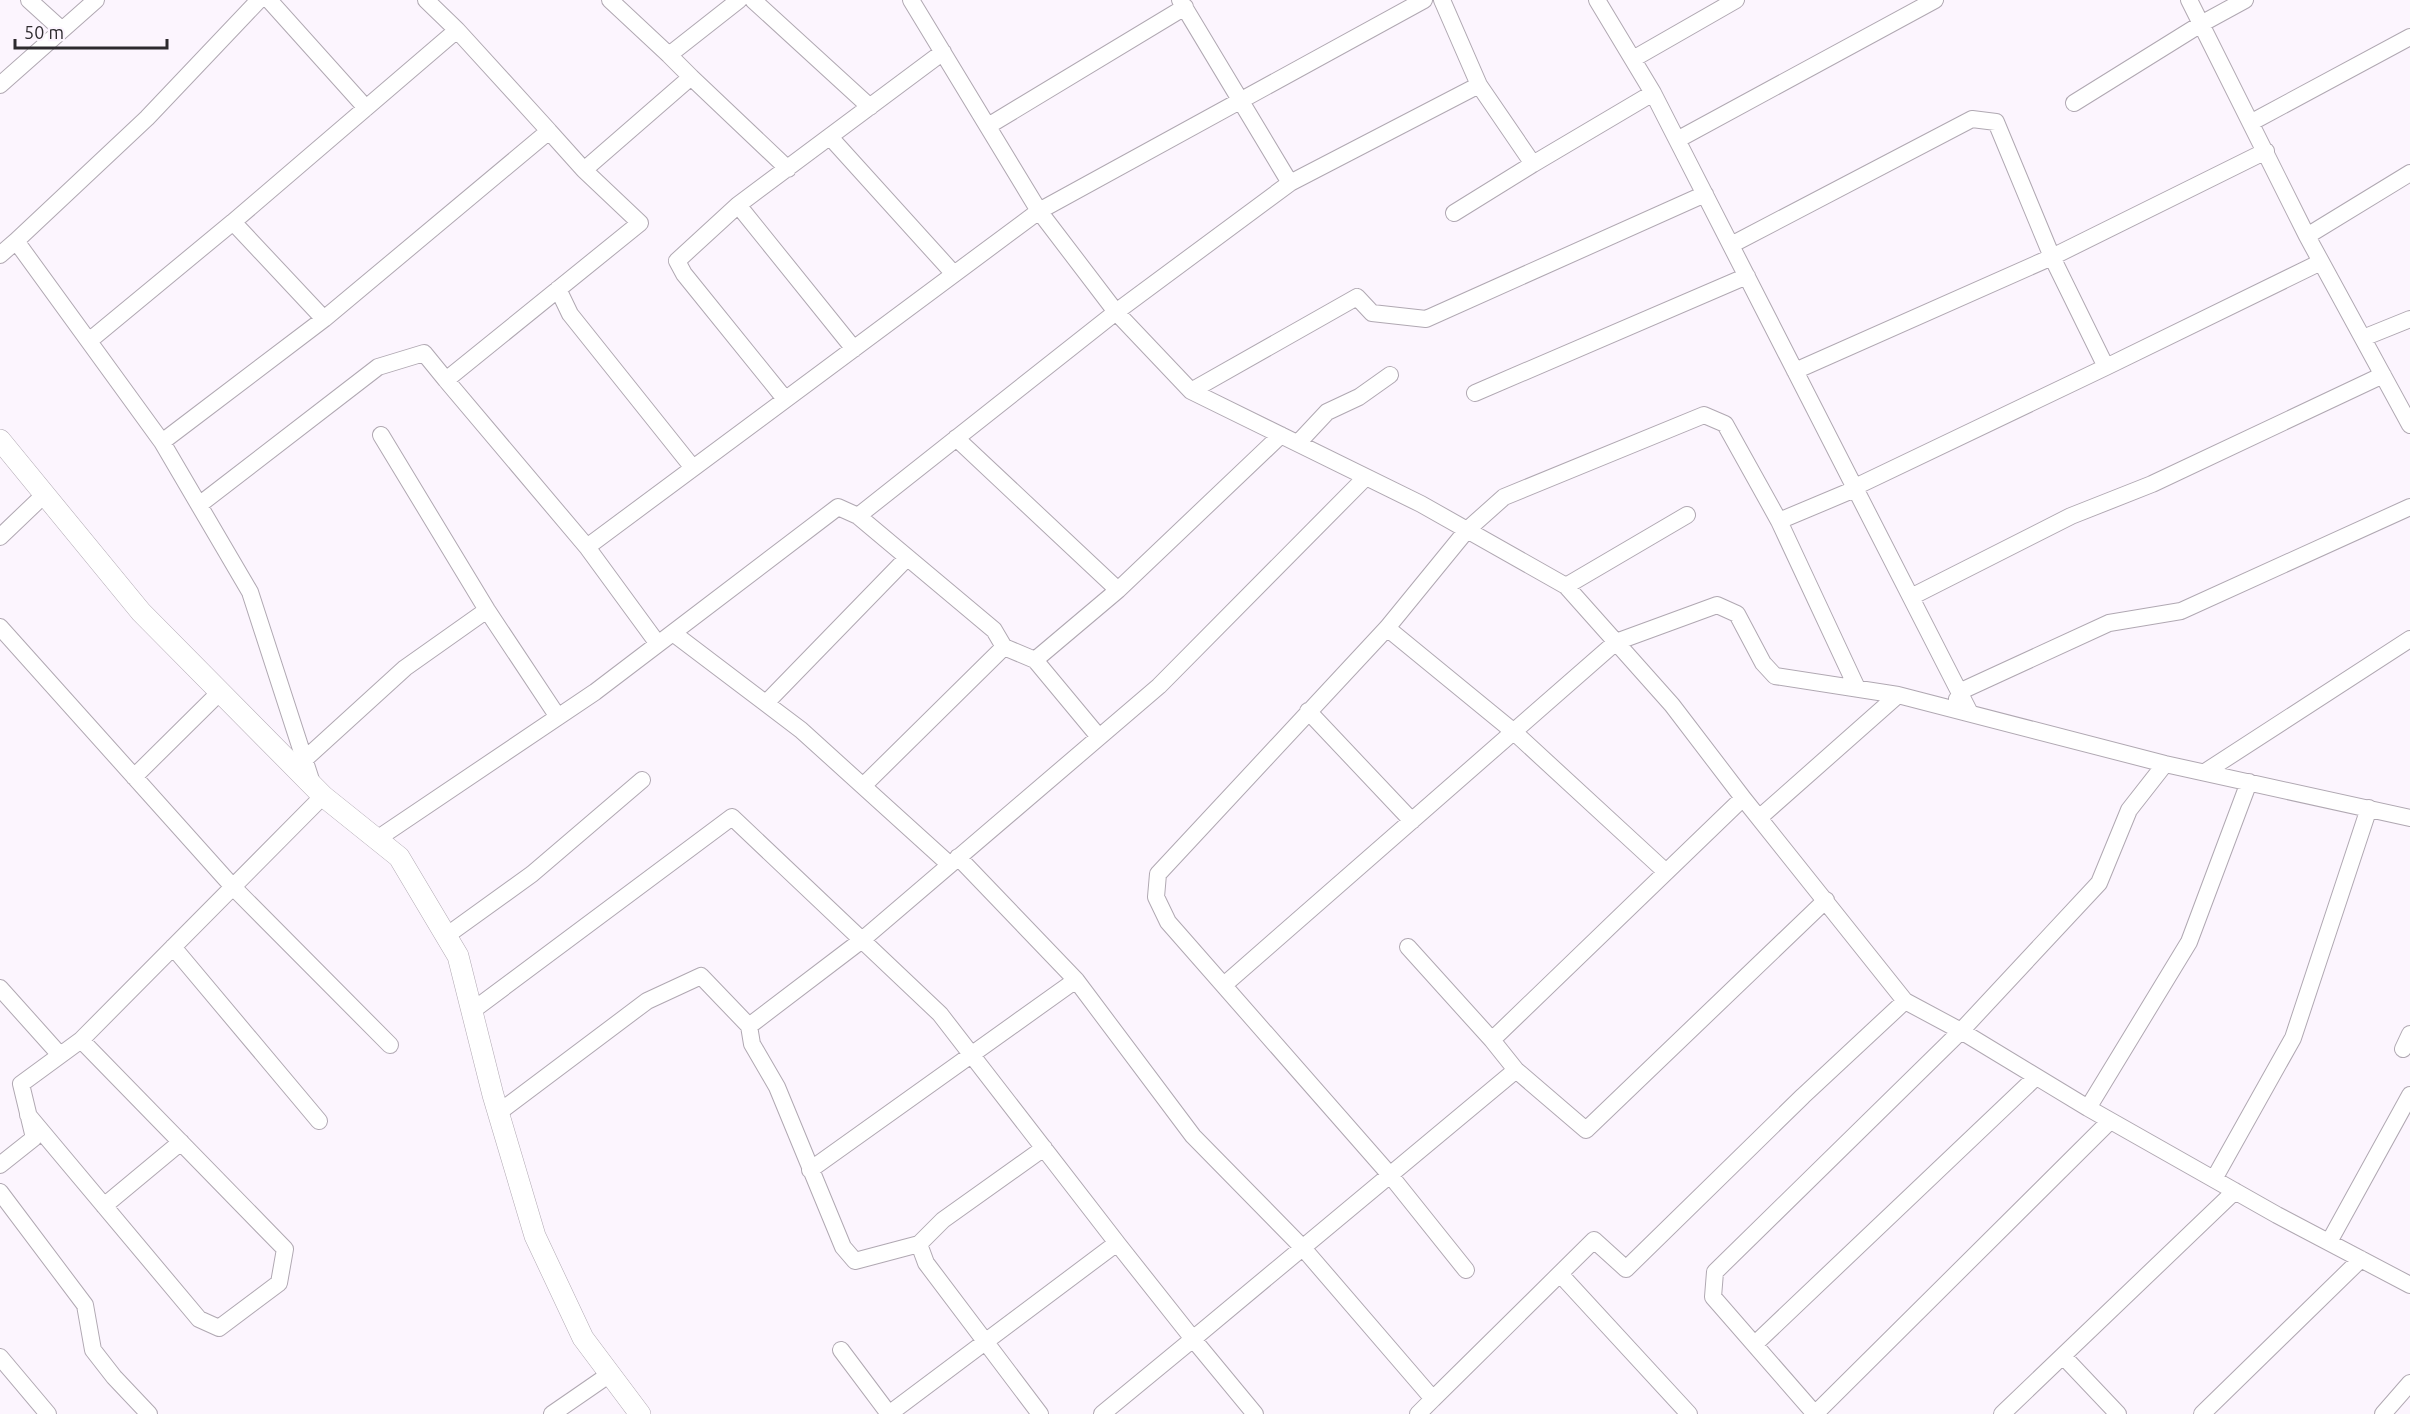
<svg xmlns="http://www.w3.org/2000/svg" width="2410" height="1414" viewBox="0 0 2410 1414" font-family="Ubuntu,sans-serif">
<rect width="100%" height="100%" fill="#fcf5fe"/>
<g fill="none" stroke-linecap="round" stroke-linejoin="round">
<g stroke="#b0a8b2" stroke-width="18">
<path id="minor" d="M29 0 62 30
M269 0 366 108
M610 0 669 55 739 0
M753 0 870 107
M1180 0 1290 183
M1442 0 1479 85
M1597 0 1653 93 1970 713
M2189 0 2307 236
M669 55 691 77
M1633 59 1736 0
M0 85 96 0
M1653 93 1533 164 1479 85 1290 183 1116 312 1191 391 1421 504 1566 586 1672 705 1743 798 1905 1001 1961 1031 2088 1108 2277 1215 2410 1285
M2074 103 2201 24 2245 0
M2252 122 2410 37
M988 126 1185 7
M549 131 584 170 691 77 788 169
M830 137 954 274
M1677 140 1935 0
M2410 173 2307 236 2410 425
M738 205 677 261 684 274 785 399
M1454 213 1533 164
M233 222 457 30
M16 241 147 118 259 0
M1731 245 1972 119 1996 122 2052 257 2106 367
M0 255 16 241 162 442 250 592 312 783
M558 289 570 314 693 468
M2363 338 2410 319
M89 341 233 222 324 319
M854 349 738 205 943 52
M1795 371 2052 257 2266 151
M446 380 587 547 1039 211 911 0
M1191 391 1357 297 1372 313 1426 319 1705 194
M1475 393 1747 276
M381 435 487 610 558 717
M956 438 1118 590
M162 442 324 319 549 131 457 30 426 0
M1298 443 1327 412 1359 397 1390 375
M200 507 199 505 378 367 424 353 446 380 640 223 584 170
M858 516 994 630 1004 647 1035 660 1099 737
M1779 521 1855 489V487L2106 367 2321 262
M0 537 45 494
M587 547 658 644
M1566 586 1687 515
M1911 597 2071 516 2152 484 2383 375
M0 627 233 887 390 1045
M1387 628 1514 732 1666 872
M673 633 801 730 949 864
M1035 660 1118 590 1281 435
M1957 699 1962 697 1959 692 2109 623 2181 611 2410 507
M766 703 907 558
M1308 711 1412 821
M304 760 405 668 487 610
M2205 772 2410 639
M134 777 220 692
M863 786 1004 647
M1759 818 1898 695 2165 764 2410 818
M377 839 595 692 838 507 858 516 1116 312 1039 211 1424 0
M958 857 1076 980 1193 1136 1303 1248 1433 1399 1418 1414
M446 936 532 874 642 780
M173 947 319 1121
M1408 947 1492 1040
M1224 985 1616 642 1717 605 1737 614 1763 663 1775 676 1898 695
M0 988 60 1055
M472 1011 732 817 940 1014 1117 1243
M749 1026 862 940 1159 686 1366 477
M2403 1049 2410 1034
M1516 1070 1492 1040 1743 798
M2088 1108 2189 942 2249 782
M498 1113 647 1001 701 976 749 1026 752 1044 777 1087 843 1247 855 1261 919 1244 943 1220 1044 1148
M28 1115 199 1319 219 1328 279 1283 285 1249 81 1040
M0 1165 34 1138 21 1084 81 1040 323 796
M810 1170 1076 980
M2214 1179 2293 1038 2369 808
M0 1192 85 1305 93 1350 114 1377 149 1414
M104 1206 181 1142
M2329 1242 2410 1095
M919 1244 926 1263 1040 1414
M1466 1270 1390 1175 1168 922 1156 897 1158 874 1387 628 1467 530 1504 497 1704 415 1725 424 1779 521 1857 688
M1560 1274 1689 1414
M1755 1344 2036 1077
M841 1350 889 1414
M2063 1356 2118 1414
M0 1357 48 1414
M1433 1399 1594 1240 1626 1269 1803 1096 1905 1001
M552 1414 610 1374
M889 1414 1117 1243 1193 1339 1516 1070 1586 1130 1826 900
M1102 1414 1193 1339 1255 1414
M1815 1414 1713 1297 1715 1272 1961 1031 2099 883 2129 810 2165 764
M1815 1414 2110 1121
M2002 1414 2235 1191
M2202 1414 2361 1259
M2383 1414 2410 1383"/>
</g>
<g stroke="#b0a8b2" stroke-width="22">
<path id="tertiary" d="M0 440 141 612 323 796 399 857 458 956 493 1095 535 1236 583 1338 640 1414"/>
</g>
<use href="#minor" stroke="#fff" stroke-width="16"/>
<use href="#tertiary" stroke="#fff" stroke-width="21"/>
</g>
<path d="M15 39v9h152v-9" fill="none" stroke="#2d2a2e" stroke-width="3"/>
<text x="24" y="39" font-size="18" fill="#2d2a2e" stroke="#fcf5fe" stroke-width="4.5" paint-order="stroke">50 m</text>
</svg>
